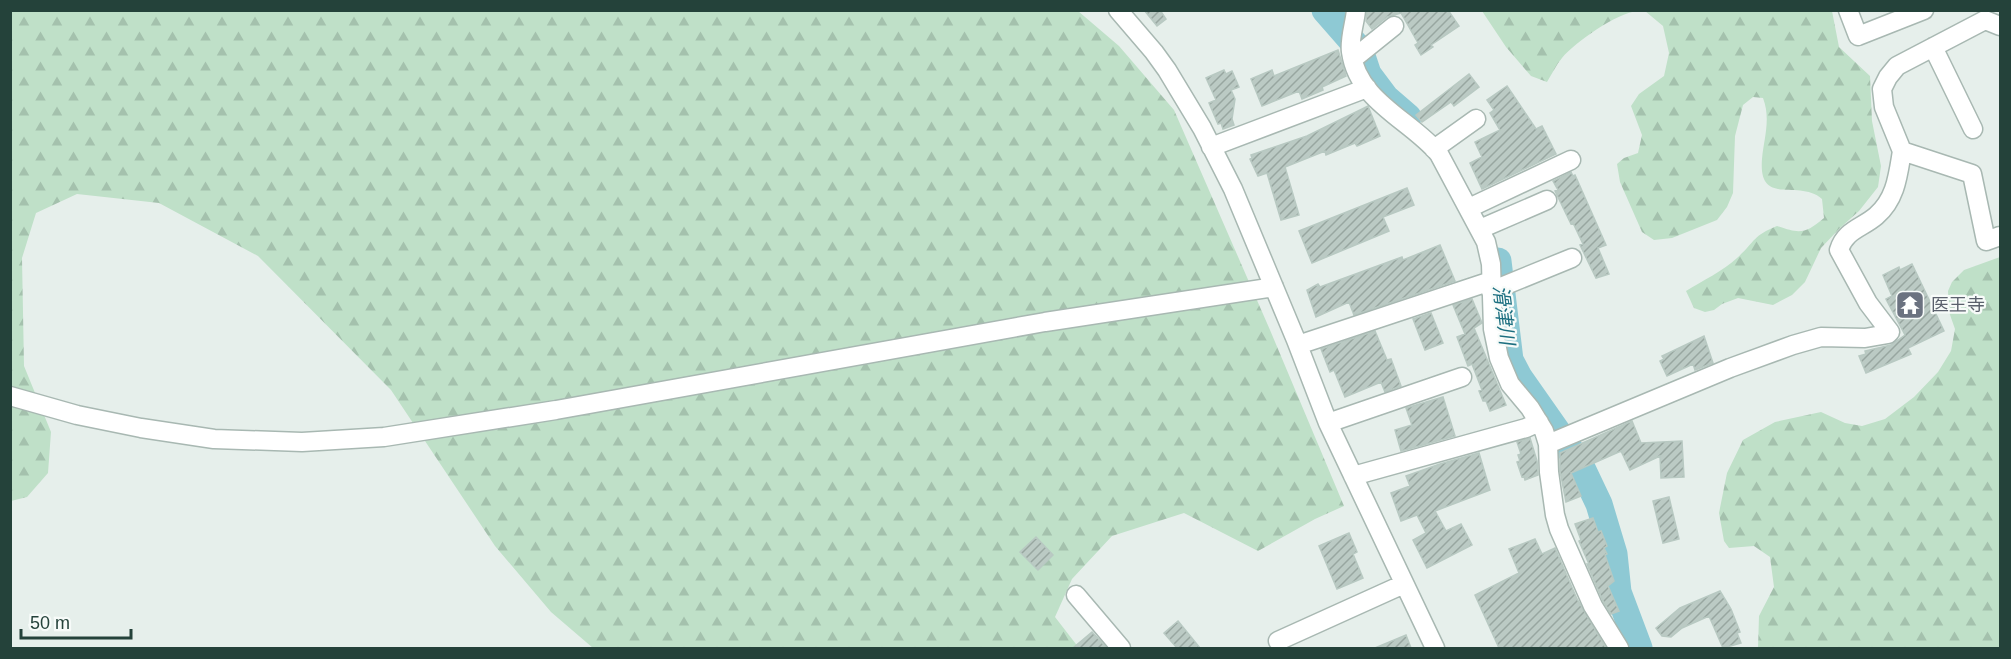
<svg xmlns="http://www.w3.org/2000/svg" width="2011" height="659" viewBox="0 0 2011 659" font-family="Helvetica,'Noto Sans JP',sans-serif">
<defs>
<pattern id="forest-firs" width="22" height="20" patternUnits="userSpaceOnUse" patternTransform="scale(1.5)"><rect width="22" height="20" fill="#bfe0c8"/><path d="M5 1l3.5 6h-7zM16 11l3.5 6h-7z" fill="#a4c1ad"/></pattern>
<pattern id="building-hatch" width="6" height="6" patternUnits="userSpaceOnUse" patternTransform="scale(1.5)"><rect width="6" height="6" fill="#bbcac4"/><path d="M-1 1l2-2M0 6l6-6M5 7l2-2" fill="none" stroke="#98a6a0"/></pattern>
</defs>
<rect width="100%" height="100%" fill="#e6efeb"/>
<path fill="url(#forest-firs)" d="M10 11H1078L1119 46 1174 110 1270 330 1344 506 1315 519 1258 551 1184 513 1112 536 1072 579 1055 617 1079 648H593L551 612 495 546 391 390 258 256 159 203 77 194 36 213 22 258 24 366 51 432 48 473 27 497 11 501Z
M1482 11V10L1637 11C1617 13 1575 42 1562 58 1556 65 1552 74 1547 82L1531 76 1506 47Z
M1645 11H1832L1839 47 1870 76 1872 121 1881 166 1878 187 1859 211 1840 228 1821 248 1805 282 1792 295 1773 305 1738 298 1722 304 1714 310 1705 312 1694 308 1686 291C1702 281 1723 271 1737 258 1755 242 1752 236 1777 226 1800 234 1805 234 1824 218L1822 199C1799 178 1758 208 1762 159 1764 138 1771 119 1763 98L1753 97 1743 105 1735 136 1733 193 1727 207 1717 220 1672 238 1654 240 1642 232 1620 182 1617 164 1624 158 1638 153 1642 135 1631 106 1639 94 1664 76 1669 53 1663 26Z
M2000 257V648H1758L1759 616 1774 587 1770 557 1754 546 1729 548 1724 541 1719 513 1727 473 1743 440 1775 422 1821 412 1845 423 1862 426 1885 419 1914 397 1938 372 1951 351 1955 329 1949 312 1948 291 1952 282 1964 270Z"/>
<g fill="none" stroke-linecap="round" stroke-linejoin="round">
<path stroke="#8ec9d4" stroke-width="27" d="M1325 10 1360 50 1368 74 1386 98 1408 117
M1498 261 1510 360 1519 377 1580 464 1599 504 1614 554 1618 592 1639 648"/>
</g>
<path fill="url(#building-hatch)" stroke="#b8c9c2" stroke-width="1.5" d="M1144 10H1160L1166 19 1157 26Z
M1367 10H1448L1459 26 1431 45 1433 47 1421 55 1415 45 1418 43 1401 13 1387 17 1372 29 1366 21Z
M1338 50 1346 76 1322 87 1323 90 1302 99 1299 91 1262 106 1251 79 1272 70 1274 76Z
M1224 70 1226 74 1232 71 1239 87 1231 90 1235 99 1232 119 1234 125 1223 129 1221 123 1218 124 1209 103 1216 100 1206 78Z
M1469 74 1479 87 1454 106 1451 102 1422 122 1416 115Z
M1507 86 1536 129 1542 126 1556 154 1482 189 1470 163 1482 157 1475 142 1500 130 1490 113 1494 110 1487 100Z
M1368 106 1380 136 1357 146 1355 143 1326 155 1325 151 1285 167 1299 215 1281 220 1267 173 1258 176 1250 159 1252 158 1251 155 1307 136Z
M1571 172 1573 176 1575 175 1606 245 1598 248 1609 274 1596 278 1580 245 1583 244 1573 223 1571 224 1555 191 1558 190 1553 181Z
M1407 188 1414 205 1383 217 1389 231 1312 263 1299 231Z
M1440 245 1455 281 1354 315 1349 302 1316 317 1307 290 1318 284 1320 287 1402 257 1403 260Z
M1912 264 1944 331 1908 348 1911 354 1866 373 1859 356 1866 354 1865 351 1891 345 1905 335 1886 299 1892 296 1883 275 1899 267 1900 270Z
M1472 299 1482 323 1474 328 1506 405 1490 411 1486 401H1483L1479 391 1482 390 1472 364 1468 366 1457 337 1465 334 1453 305Z
M1431 313 1443 343 1425 350 1413 319Z
M1375 331 1387 360 1391 359 1401 386 1385 392 1381 382 1345 397 1334 370 1330 372 1321 349Z
M1704 336 1713 363 1695 370 1693 364 1667 376 1660 361 1664 359 1662 356Z
M1443 397 1455 436 1401 451 1395 430 1412 425 1406 408Z
M1632 421 1641 443 1682 441 1684 477 1661 478 1660 456 1630 470 1621 451 1571 473 1581 496 1566 502 1560 471V453Z
M1530 438 1537 461 1538 475 1525 480 1524 476 1522 477 1517 462 1520 461 1518 455 1521 454 1517 442Z
M1479 453 1490 490 1435 511 1446 531 1461 524 1472 545 1427 568 1413 540 1426 533 1417 515 1401 521 1391 493 1410 486 1406 476 1440 464Z
M1669 497 1679 539 1663 543 1653 501Z
M1593 518 1598 532 1601 531 1607 546 1604 548 1607 554 1605 555 1614 581 1608 586 1619 611 1611 614 1603 601 1587 564H1589L1579 541 1581 540 1575 524Z
M1349 533 1357 552 1353 554 1363 578 1337 589 1319 546Z
M1036 537 1053 555 1038 570 1020 552Z
M1535 539 1542 554 1555 548 1577 599 1606 648H1499L1475 595 1519 573 1509 549Z
M1720 591 1731 609 1740 632 1737 633 1741 643 1723 648 1709 616 1682 628 1671 637 1662 636 1656 628 1680 608Z
M1178 621 1200 648H1177L1164 633Z
M1092 632 1107 648H1073Z
M1406 635 1411 648H1375Z"/>
<g fill="none" stroke-linecap="round" stroke-linejoin="round">
<g stroke="#a8b8b2" stroke-width="21">
<path id="minor" d="M1118 10 1154 52 1167 70 1202 128 1233 189 1296 340 1328 423 1435 648
M1356 10C1355 23 1349 39 1351 52 1358 102 1411 120 1439 154L1486 242 1491 264 1493 329 1499 358 1510 384 1530 408 1544 431 1548 444 1549 472 1555 515 1559 529 1593 606 1619 648
M1848 10 1858 36 1924 10
M2000 26 1985 20 1897 66 1888 77 1882 89 1884 107 1902 151 1972 174 1986 241 2000 236
M1933 47 1973 129
M1353 59 1394 26
M1211 147 1367 88
M1434 149 1476 119
M1469 208 1571 160
M1480 229 1547 200
M1491 291 1572 258
M1298 345 1491 281
M10 396 77 415 141 428 214 439 302 442 384 437 556 410 1045 322 1274 287
M1328 423 1462 377
M1548 444 1730 368 1793 345 1821 337 1865 338 1888 334 1890 332 1868 303 1839 250C1845 230 1862 228 1876 216 1896 199 1898 175 1902 151
M1353 476 1526 428 1539 422
M1076 595 1121 648
M1278 641 1404 584"/>
</g>
<use href="#minor" stroke="#fff" stroke-width="18"/>
</g>
<defs>
<g id="temple-square" transform="scale(1.5)"><rect x="-9" y="-9" width="18" height="18" rx="4" fill="#6b7280" stroke="#f7fbf9"/><path d="M0-6L5-2H3V0L6.5 2.5H4V6H1.5V3h-3V6H-4V2.5H-6.5L-3 0V-2H-5Z" fill="#fff"/></g>
</defs>
<g fill-rule="evenodd">
<use href="#temple-square" x="1910" y="305"/>
</g>
<g text-anchor="middle" stroke-width="4.5" stroke-linejoin="round" paint-order="stroke">
<g font-size="18" fill="#5b616d" stroke="#f7fbf9" text-anchor="start">
<text x="1931" y="311">医王寺</text>
</g>
<g font-size="20" font-style="italic" fill="#1c6f80" stroke="#f7fbf9">
<text transform="translate(1504 315) rotate(83)" y="7">滑津川</text>
</g>
</g>
<rect width="2011" height="659" fill="none" stroke="#24423a" stroke-width="24"/>
<path d="M21 629v9h110v-9" fill="none" stroke="#24423a" stroke-width="3"/>
<text x="30" y="629" font-size="18" fill="#24423a" stroke="#f7fbf9" stroke-width="4.5" paint-order="stroke">50 m</text>
</svg>
